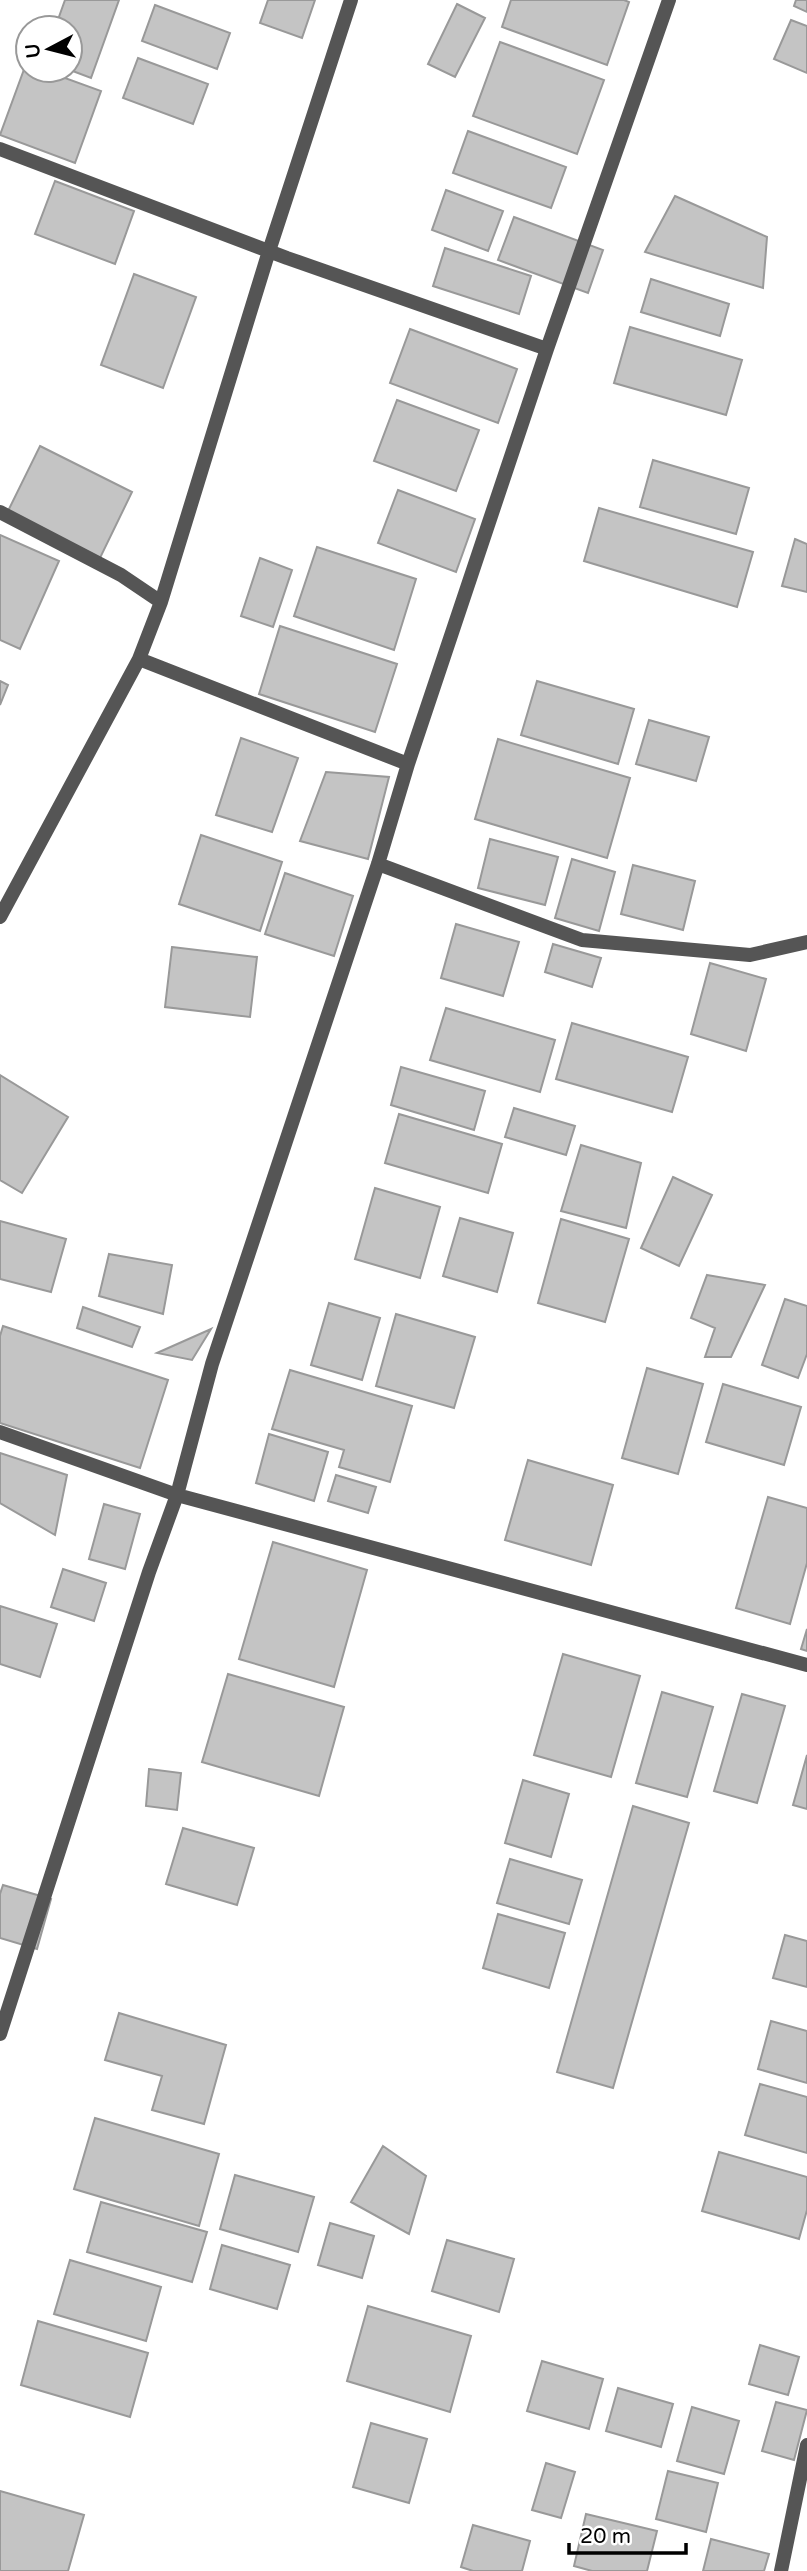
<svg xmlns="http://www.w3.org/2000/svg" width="807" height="2571" viewBox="0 0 807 2571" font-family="'Varela Round',sans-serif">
<rect width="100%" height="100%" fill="#fff"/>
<path fill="#c4c4c4" stroke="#999" stroke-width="2" d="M65 0H119L91 78 70 70V28H55Z
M268 0H315L302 38 260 23Z
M511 0H624L629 2 607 65 502 27Z
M796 0H807V12L794 6Z
M457 4 485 18 455 77 428 64Z
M155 5 230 33 217 69 142 41Z
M791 20 807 26V73L774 59Z
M500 42 604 80 577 154 473 116Z
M138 58 208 84 193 124 123 98Z
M26 64 28 70H43L101 91 75 163 0 135Z
M468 131 566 167 551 208 453 173Z
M55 181 134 211 115 264 35 234Z
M446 190 503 211 488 251 432 230Z
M675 196 767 237 763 288 645 252Z
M514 217 603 250 588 293 498 260Z
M445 248 531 276 519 314 433 286Z
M134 274 196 297 163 388 101 365Z
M651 279 729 304 720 336 641 312Z
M630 327 742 360 726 415 614 383Z
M410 329 517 369 498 423 390 383Z
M397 400 479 430 456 491 374 461Z
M40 446 132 492 100 558 8 511Z
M653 460 749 488 736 534 640 507Z
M398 490 475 519 456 572 378 543Z
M599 508 753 552 737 607 584 561Z
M0 535 59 561 20 649 0 640Z
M795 539 807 544V592L782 586Z
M317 547 416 579 394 650 294 616Z
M260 558 292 570 273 627 241 616Z
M280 626 397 664 375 732 259 694Z
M0 681 8 685 0 705Z
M537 681 634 709 618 764 521 735Z
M649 720 709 737 696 781 636 764Z
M241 738 298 758 272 832 216 815Z
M498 739 630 778 607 858 475 819Z
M326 772 389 777 368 859 300 841Z
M201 835 282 862 260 931 179 904Z
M490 839 558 857 545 905 478 888Z
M572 859 615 872 599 931 555 918Z
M633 865 695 881 683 930 621 914Z
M285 873 353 896 334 956 265 934Z
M456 924 519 942 503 996 441 978Z
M553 944 601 958 592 987 545 972Z
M172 947 257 957 250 1017 165 1007Z
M710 963 766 979 746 1051 691 1034Z
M446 1008 555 1040 540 1092 430 1060Z
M572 1023 688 1057 672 1112 556 1079Z
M401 1067 485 1091 474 1130 391 1105Z
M0 1075 68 1117 22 1193 0 1180Z
M514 1108 575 1126 566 1155 505 1137Z
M399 1114 502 1144 488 1193 385 1163Z
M581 1145 641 1163 626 1228 561 1211Z
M673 1177 712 1195 679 1266 641 1248Z
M375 1188 440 1207 420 1278 355 1259Z
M460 1218 513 1233 497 1292 443 1276Z
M561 1219 629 1239 605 1322 538 1303Z
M0 1221 66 1239 51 1292 0 1279Z
M109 1254 172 1265 163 1314 99 1296Z
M707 1275 765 1285 731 1357H705L715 1328 691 1318Z
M785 1299 807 1306V1354L798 1378 762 1365Z
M329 1303 380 1318 362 1380 311 1365Z
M83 1307 140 1327 132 1347 77 1328Z
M396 1314 475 1337 454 1408 376 1386Z
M3 1326 168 1380 140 1468 0 1423V1336Z
M211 1329 192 1360 157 1353Z
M647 1368 703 1384 678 1474 622 1458Z
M290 1370 412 1406 390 1482 339 1467 344 1450 272 1429Z
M723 1384 801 1407 784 1465 706 1442Z
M269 1434 328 1452 314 1501 256 1483Z
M0 1453 67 1475 55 1535 0 1503Z
M528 1460 613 1485 591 1565 505 1540Z
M336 1475 376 1487 368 1513 328 1501Z
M768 1497 807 1508V1563L790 1624 736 1608Z
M104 1504 140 1514 125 1569 89 1559Z
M273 1542 367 1570 334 1687 239 1659Z
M63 1569 106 1583 94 1621 51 1607Z
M0 1606 57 1624 40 1677 0 1664Z
M807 1629V1651L801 1649Z
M563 1654 640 1676 611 1777 534 1755Z
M228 1674 344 1707 319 1796 202 1762Z
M662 1692 713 1707 687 1797 636 1783Z
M742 1694 785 1706 757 1803 714 1791Z
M807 1755V1809L793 1805Z
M149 1769 181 1773 177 1810 146 1806Z
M523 1780 569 1794 551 1857 505 1843Z
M633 1806 689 1823 613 2088 557 2072Z
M183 1828 254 1848 237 1905 166 1884Z
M510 1859 582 1880 569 1924 497 1903Z
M3 1885 51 1899 37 1949 0 1938V1894Z
M498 1914 565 1933 549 1988 483 1968Z
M785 1935 807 1941V1987L773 1978Z
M119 2013 226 2045 204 2124 152 2110 162 2076 105 2060Z
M771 2021 807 2031V2083L758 2069Z
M760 2084 807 2097V2153L745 2135Z
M95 2118 219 2154 199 2226 74 2189Z
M383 2146 426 2176 409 2234 351 2202Z
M719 2152 807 2177V2210L799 2239 702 2211Z
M235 2175 314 2197 298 2252 220 2229Z
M101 2202 207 2232 192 2282 87 2252Z
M330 2223 374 2236 362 2278 318 2265Z
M447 2240 514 2259 499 2312 432 2291Z
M222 2245 290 2265 277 2309 210 2289Z
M70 2260 161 2287 146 2341 54 2314Z
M368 2306 471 2336 450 2412 347 2381Z
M38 2321 148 2353 130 2417 21 2385Z
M760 2345 799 2357 788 2395 749 2384Z
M542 2361 603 2379 589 2429 527 2411Z
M618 2388 673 2404 661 2447 606 2431Z
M776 2402 807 2410 794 2460 762 2451Z
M692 2407 739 2421 724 2474 677 2461Z
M371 2423 427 2439 409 2503 353 2487Z
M546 2463 575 2472 561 2518 532 2510Z
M668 2471 718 2483 706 2532 656 2519Z
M0 2491 84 2515 68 2571H0Z
M586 2514 657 2531 647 2571H592L574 2566Z
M473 2525 530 2541 522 2571H473L461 2567Z
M711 2539 769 2554 764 2571H703Z"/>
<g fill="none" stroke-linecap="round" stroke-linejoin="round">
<path stroke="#555" stroke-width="14" d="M0 149 287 258 547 349
M0 512 121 575 161 602
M139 659 408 764
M378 864 582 940 750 955 807 942
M0 917 139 659 161 602 269 251 351 0
M0 1432 177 1495 807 1665
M0 2034 149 1572 177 1495 212 1364 378 864 408 764 547 349 669 0
M781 2571 807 2445"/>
</g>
<g transform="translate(49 49) rotate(263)"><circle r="33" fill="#ffffff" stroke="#999999" stroke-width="2"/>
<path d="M0-5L12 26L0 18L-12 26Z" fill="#000000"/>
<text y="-10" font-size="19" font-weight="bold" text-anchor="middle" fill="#000000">U</text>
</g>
<path d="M569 2543v10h117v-10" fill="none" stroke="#000000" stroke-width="3.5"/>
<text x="580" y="2543" font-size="21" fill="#000000" stroke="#ffffff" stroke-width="5" paint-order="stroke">20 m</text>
</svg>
